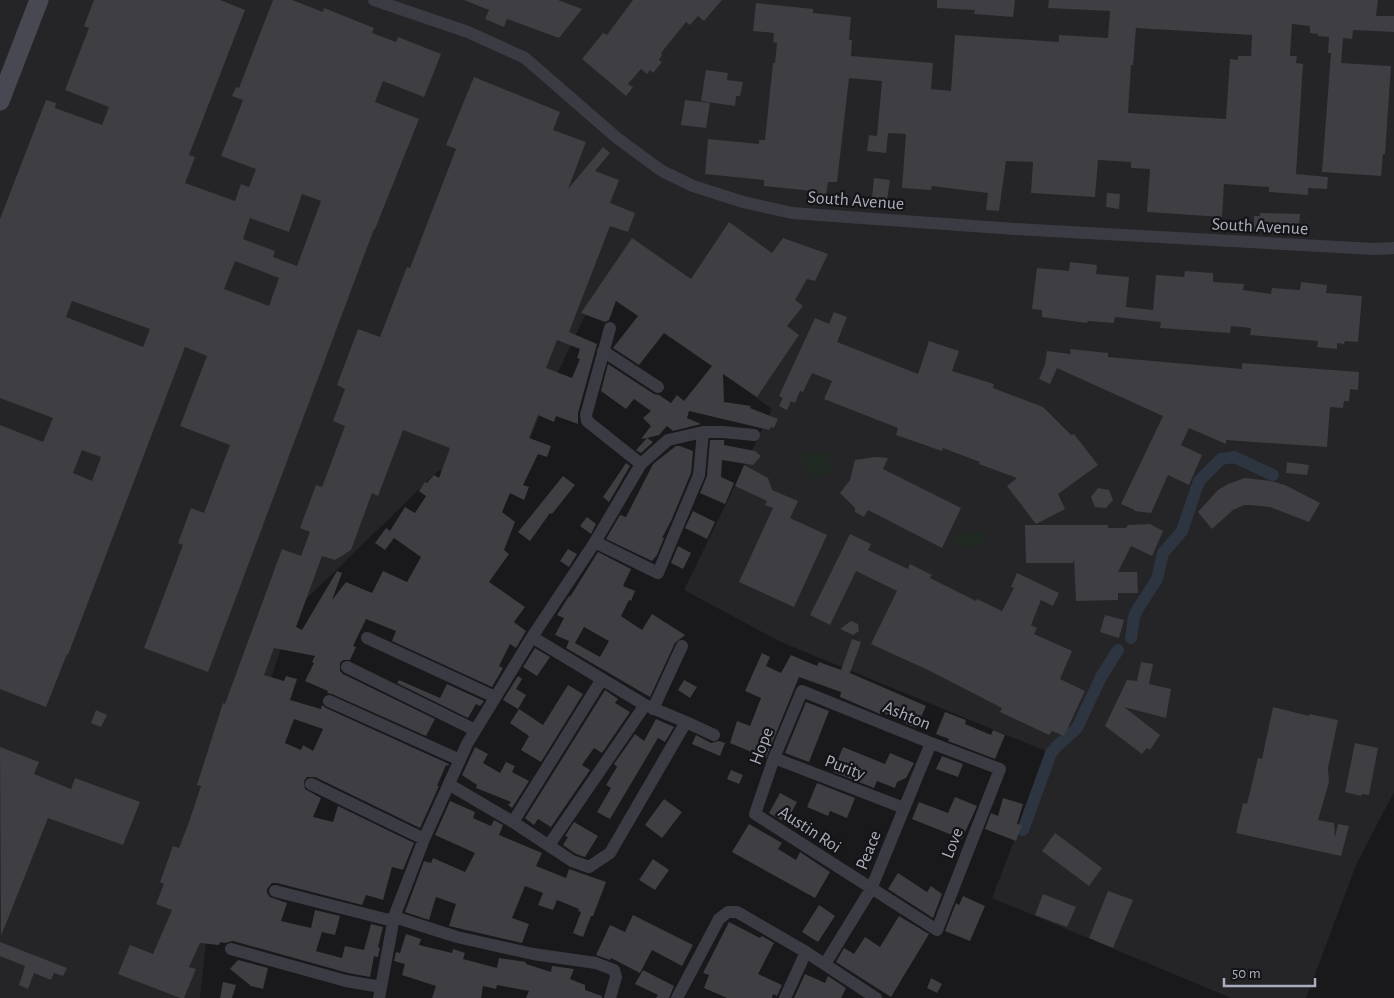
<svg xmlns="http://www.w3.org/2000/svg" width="1394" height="998" viewBox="0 0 1394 998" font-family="'Alegreya Sans',sans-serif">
<rect width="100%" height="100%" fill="#19191b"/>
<path fill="#252528" d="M0 0H1394V792L1356 865 1306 998H1231L992 898 1048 752 781 642 684 590 772 409 599 286 550 389 507 497 439 470 292 613 215 855 200 998H0Z"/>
<path fill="#202a23" d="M806 452 827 454 832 471 814 478 801 461Z
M984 532V545L955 546 954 533Z"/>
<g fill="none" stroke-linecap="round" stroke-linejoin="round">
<path stroke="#2d3541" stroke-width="12" d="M1131 638 1134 617 1137 610 1157 579 1163 553 1182 531 1199 481 1221 459 1234 457 1273 475
M1023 830 1051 753 1057 746 1077 728 1101 677 1118 650"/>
</g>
<path fill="#3e3e43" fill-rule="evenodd" d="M94 0H220L245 10 189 155 195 157 185 183 235 201 241 184 249 187 256 169 221 156 243 100 232 96 236 87 239 88 273 0H292L323 12 324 8 374 28 372 33 396 42 398 37 441 54 424 97 383 81 375 102 419 119 375 229H374L208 672 144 648 183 545 178 543 191 508 204 513 230 445 180 426 207 356 185 347 68 655 67 654 46 707 0 689V425L43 442 53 418 0 398V219L46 100 56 103 55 108 102 125 109 107 65 90 89 28 84 26ZM302 194 321 201 297 266 273 257 275 251 243 239 250 218 289 232ZM235 261 279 278 269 306 224 289ZM72 301 150 329 143 347 66 317ZM82 450 101 457 92 481 73 473Z
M464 0H558L582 9 559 38 507 19 504 27 485 19 489 10Z
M633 0H722L704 21 698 16 690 25 686 22 661 53 662 55 659 60 662 62 653 73 650 70 647 74 641 69 628 84 633 87 626 96 582 59 603 33 607 35Z
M937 0H1015L1013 17 974 14 975 10 937 8Z
M1049 0H1378L1376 16H1394V32L1353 30 1352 39 1343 38 1341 63 1391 66 1385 154H1383L1381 176 1322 172 1331 53H1328L1329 37 1318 36V34L1310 33V26L1292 24 1290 56H1297L1296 63 1303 64 1296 174 1328 177 1327 189 1308 188V195L1269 192V187L1224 184 1222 217 1147 212 1150 169 1131 168V162L1098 160 1095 197 1031 193 1033 162 1006 161 999 211 986 210 988 193 932 186 931 190 902 188 906 134 888 133 886 153 867 151 869 135 877 136 882 81 849 78 837 182H828L826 197 813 195V191L764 186V180L705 174 708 139 759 144V140H765L773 63H775L777 43 773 42 774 33 753 31 756 3 813 9V13L851 17 849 40H852L851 56 933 63 931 89 951 91 955 35 1059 42V35L1108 38 1110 11 1048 8ZM1136 28 1252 35 1251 56H1238V60L1230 59 1226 119 1128 113 1131 65H1133Z
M706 70 728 73 727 80 743 82 740 96H736L735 106 701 101Z
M474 77 560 112 553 130 586 142 568 189 603 147 610 153 595 171 619 180 610 203 635 213 628 232 610 226 569 332 597 344 578 413V424L556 416 554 422 538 415 529 438 551 446 547 457 538 454 523 485 529 487 524 500 510 493 502 512 515 522 504 550 509 554 489 582 525 607 514 622 526 631 516 648 510 644 499 666 503 668 492 687 392 641 396 631 366 619 353 646 356 647 350 660H343L340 663V671L343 674 435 719 426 736 332 694 327 693 328 691 305 681 314 663 312 662 315 656 274 648 264 675 284 681 286 676 297 679 290 700 321 709 322 705 326 708 449 764 448 766 446 765 437 786H439L420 828 315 777H307L304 781 305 789 321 798 313 817 333 822 338 806 414 843 403 870 392 867 383 900 366 895 362 905 277 883H272L267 889V893L270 897 287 903 281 921 311 928 315 910 340 916 335 935 322 932 316 951 342 958 345 946 364 950 371 924 383 927 378 947 380 948 378 957 374 956 370 977 348 973 233 941 225 943 220 942 219 945 200 943 189 967 196 969 184 998H180L118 974 130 945 153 954 172 910 156 904 164 884 160 882 173 846 179 848 188 825 201 786 197 785 223 703 225 704 282 549 301 556 310 532 300 528 316 485 322 487 345 426 333 421 345 389 337 385 358 329 380 337 407 267 410 268 456 149 446 145ZM557 340 580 349 577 358 580 359 572 378 546 368ZM403 430 450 448 439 478 434 475 427 483 425 482 419 491 426 496 415 513 405 507 390 531 386 528 375 543 385 550 394 538 421 557 407 582 383 571 372 593 346 582 332 600 342 573 337 571 302 630 296 627 322 556 335 560 351 550 372 493 378 496ZM294 719 323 729 313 751 303 745 301 750 285 743Z
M685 100 710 103 706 128 681 125Z
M874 178 890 180 887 200 872 198Z
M1107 193 1120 194 1119 209 1106 207Z
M1260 213 1300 214 1299 227H1275V230H1254V216H1260Z
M729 222 772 253 783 238 828 254 815 281 807 279 795 300 803 306 787 326 799 335 757 397 723 374 724 402 751 406 750 408 778 419 774 428 771 427 769 430 689 411 687 418 701 424 673 431 667 426 659 435 647 438 653 442 641 453 636 450 647 438 641 439 651 426 643 418 651 411 634 399 626 409 601 391 608 364 654 394 659 395 671 403 677 395 684 401 712 366 664 333 639 365 613 348 638 316 616 301 609 320 605 322 581 313 632 238 691 279Z
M1070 262 1097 265 1096 274 1129 277 1126 307 1153 310 1156 275 1184 277 1185 271 1213 273V282L1244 284 1243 290 1271 294 1272 288 1300 290 1301 282 1327 285 1326 293 1362 296 1358 342 1345 341 1344 344 1337 343V349L1317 347 1318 341 1250 335 1251 328 1231 326 1230 333 1160 328 1161 322 1115 317 1114 323 1088 321 1087 323 1042 317V310L1032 309 1037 268 1069 271Z
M834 312 847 317 837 342 918 374 929 341 959 351 952 371 994 384 993 388 1043 407 1071 435 1074 434 1098 465 1058 494 1065 509 1036 524 1007 486 1017 478 979 464 980 462 943 448 942 451 896 435 898 428 824 399 832 381 812 373 803 392 800 391 795 403 791 401 787 410 779 406 783 398 779 396 815 318 829 324Z
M1070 349 1108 353V357L1242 369V363L1359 372 1358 390 1350 389 1349 401H1344L1343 408 1330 407 1327 447 1226 440V444L1189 428 1181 445 1202 455 1189 485 1168 475 1151 513 1134 511 1135 510 1121 504 1163 416 1057 368 1050 384 1039 379 1045 364 1047 351 1071 354Z
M710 440H724V445L755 451 761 456 753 465 722 460 721 477 734 483 725 504 700 493 707 476Z
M676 446H680L693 451 691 473 671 521 662 538H664L657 555 652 561 606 539 620 515 626 517 653 464Z
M875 457 888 458 883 469 961 508 942 548 868 510 864 517 855 512V508L840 493 850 480 855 460Z
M1287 462 1309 465 1307 475 1286 473Z
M626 463 630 466 609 502 603 497Z
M744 465 768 478 772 490 798 501 790 518 827 535 794 607 739 582 773 508 765 505 767 501 735 486Z
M563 476 575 485 552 514 550 513 530 541 518 532Z
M1245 478 1271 481 1285 485 1320 503 1309 522 1270 507 1251 505H1244L1233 510 1212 529 1198 512 1218 490 1228 484Z
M1098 488 1109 490 1113 500 1106 508 1095 507 1091 497Z
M693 511 715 522 707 539 685 528Z
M587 517 596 524 591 534 580 526Z
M1150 524 1163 531 1152 556 1131 546 1118 572H1137L1138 593H1118V600L1076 601 1074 559 1073 563H1026L1025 525H1108V528H1126L1128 525Z
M850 534 871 544 868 550 908 569 910 564 932 575 930 578 976 601 977 599 1002 611 1014 588 1011 587 1017 573 1059 593 1053 606 1041 600 1031 625 1037 628 1034 634 1072 651 1060 679 1085 691 1064 736 1052 731 1049 735 1000 712 1002 708 928 670 871 644 897 591 856 571 830 625 810 615Z
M678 546 691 553 683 569 671 563Z
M568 549 577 554 569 567 560 561Z
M598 552 631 569 623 586 635 591 631 601 629 600 621 616 642 630 652 614 685 635 675 643 650 697 566 648 569 641 555 635 564 618 557 615 569 596 570 597ZM584 627 609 641 600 657 575 643Z
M1105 615 1124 620 1119 638 1100 632Z
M851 621 858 624 859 631 853 635 840 629Z
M852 639 861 642 850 673 926 706 916 728 881 712 880 714 840 697 841 692 799 677 766 758 730 743 737 721 750 726 761 698 745 691 762 653 770 657 766 666 781 673 791 655 817 666 819 662 841 670Z
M535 648 550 657 537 676 523 667Z
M1141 662 1153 664 1149 684 1171 689 1166 718 1124 707 1160 735 1150 750 1147 748 1142 754 1105 726 1127 680 1137 681Z
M518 676 522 679 516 689 526 695 518 709 503 700Z
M399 680 440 698 447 684 484 701 480 706 476 704 468 718 397 683Z
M684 680 697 687 690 698 678 690Z
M568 685 583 694 541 762 521 750 529 736 510 723 519 709 543 725Z
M605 690 618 699 615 703 630 712 602 753 594 748 582 765 590 770 551 827 538 819 534 825 525 818Z
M806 702 829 711 809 762 785 753Z
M1273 707 1309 716V714L1338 720 1328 768 1329 782 1318 820 1334 823 1335 837 1338 824 1349 826 1341 856 1236 833 1243 803 1247 804 1258 758 1262 759Z
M96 710 107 715 101 727 91 723Z
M945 712 966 720 965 724 991 735 993 730 1005 735 995 759 948 741 949 739 936 734Z
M656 719 674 727 665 742 658 738 610 819 597 812 611 788 606 785 617 767 614 764 635 734 644 741Z
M696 735 711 743 719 741 725 743 720 756 692 744Z
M1355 743 1378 748 1369 795 1362 794 1361 796 1345 792Z
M0 747 39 762 34 774 71 789 75 778 140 802 123 845 48 818 1 936Z
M475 747 488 754 483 763 500 773 506 762 515 766 512 772 529 781 512 808 508 805 511 802 476 788 477 785 462 775Z
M843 747 885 764 890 753 914 763 906 778 897 782 895 788 877 781 874 788 833 772Z
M942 756 963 764 958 777 936 769Z
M731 770 743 775 739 784 727 779Z
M817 783 855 798 847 818 830 811 828 816 807 807Z
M780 793 797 802 786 823 769 813Z
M955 797 977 806 962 839 912 819 919 802 948 813Z
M1003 798 1023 804 1017 824 1022 825 1016 841 985 829 991 813 998 816Z
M664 799 682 812 662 838 645 825Z
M450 801 475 812 473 818 491 826 494 820 503 825 499 835 542 853 536 866 566 878 569 869 606 882 593 916H591L583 937 573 933 581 912 578 911 579 909 557 900 553 910 538 905 543 893 525 886 512 918 529 924 522 943 449 926 456 904 436 897 429 920 405 912 424 861 431 863 433 858 465 872 475 853 435 835Z
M574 822 598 836 585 857 576 854 563 845 568 837 565 836Z
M749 824 782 843 778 849 796 860 800 852 830 872 815 898 732 852Z
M1055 833 1102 868 1089 886 1042 851Z
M653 859 669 870 655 890 639 880Z
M898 873 927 892 931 886 942 894 933 918 888 889Z
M1108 891 1133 900 1113 948 1089 938Z
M1043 894 1076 907 1067 927 1035 915Z
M963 896 985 906 970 941 945 931 956 903 959 905Z
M819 905 835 916 818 942 802 932Z
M633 915 693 945 682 966 652 950 640 973 611 958 610 960 596 955 610 925 625 932Z
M899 916 929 934 891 997 836 962 844 948 854 954 865 937 880 947Z
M729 922 760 938 762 936 774 943 758 974 782 985 777 996 773 994 772 998H727L704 988 709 975 703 973Z
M406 934 421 939 419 945 452 953 453 949 465 953 463 959 497 968 499 958 526 962V964L551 972 552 966 574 969 570 979 585 985V990L602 996V998H526L529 991 497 985 496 989 483 986 481 998H432L436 986 402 975 405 964 394 961 396 952 400 953Z
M0 942 67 968 63 976 54 973 51 980 34 973 28 989 19 985 25 966 0 956Z
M238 960 268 968 263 989 251 986 230 969Z
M643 970 674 986 669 998H656L658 995 635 984Z
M805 974 825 983 828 976 846 988 841 998H794Z
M931 978 942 984 937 993 927 988Z
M223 982 236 985 232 998H220Z"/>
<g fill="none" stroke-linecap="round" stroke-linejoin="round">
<path stroke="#3b3b43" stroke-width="12" d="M374 0 468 32 525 58 617 138 662 171 693 186 743 202 792 213 1015 229 1374 249 1394 248
M610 328 586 415 587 421 641 464
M603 351 658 387
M595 542 658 573 699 475 703 432
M367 638 495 697
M347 667 475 730
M802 691 931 743 1000 769 937 930 755 814 774 758Z
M329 701 460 760
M653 709 682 646
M686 722 714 735
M774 758 904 808
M311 784 424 839
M450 785 513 822 572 861 589 867 610 853 686 722 645 705 532 637
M513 822 602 679
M549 845 645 705
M275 891 393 921
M394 917 457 937 533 954 596 963 614 970 616 977 610 998
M231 949 346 981 381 987
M825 964 871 889 931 743
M379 998 394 917 424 839 467 744 532 637 595 542 641 464 668 440 703 432H723L754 435
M677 998 719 919 728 912H737L806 952 876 998
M785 998 806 952"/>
<path stroke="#474851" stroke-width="19" d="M0 101 39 0"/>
</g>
<g text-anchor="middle" stroke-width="4.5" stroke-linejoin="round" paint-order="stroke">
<g font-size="18" fill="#aaadbc" stroke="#141416">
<text transform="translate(856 200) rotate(4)" y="6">South Avenue</text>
<text transform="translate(1260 226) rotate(3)" y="6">South Avenue</text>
<text transform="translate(907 715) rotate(22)" y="6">Ashton</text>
<text transform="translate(761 746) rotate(-69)" y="6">Hope</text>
<text transform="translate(845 767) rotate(21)" y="6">Purity</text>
<text transform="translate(810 829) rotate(33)" y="6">Austin Roi</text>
<text transform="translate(952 843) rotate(-68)" y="6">Love</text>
<text transform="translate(868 850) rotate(-68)" y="6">Peace</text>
</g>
</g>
<path d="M1224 978v8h91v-8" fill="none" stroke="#aaadbc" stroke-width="2.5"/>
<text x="1232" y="978" font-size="15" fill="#aaadbc" stroke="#141416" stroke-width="4" paint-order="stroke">50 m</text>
</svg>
